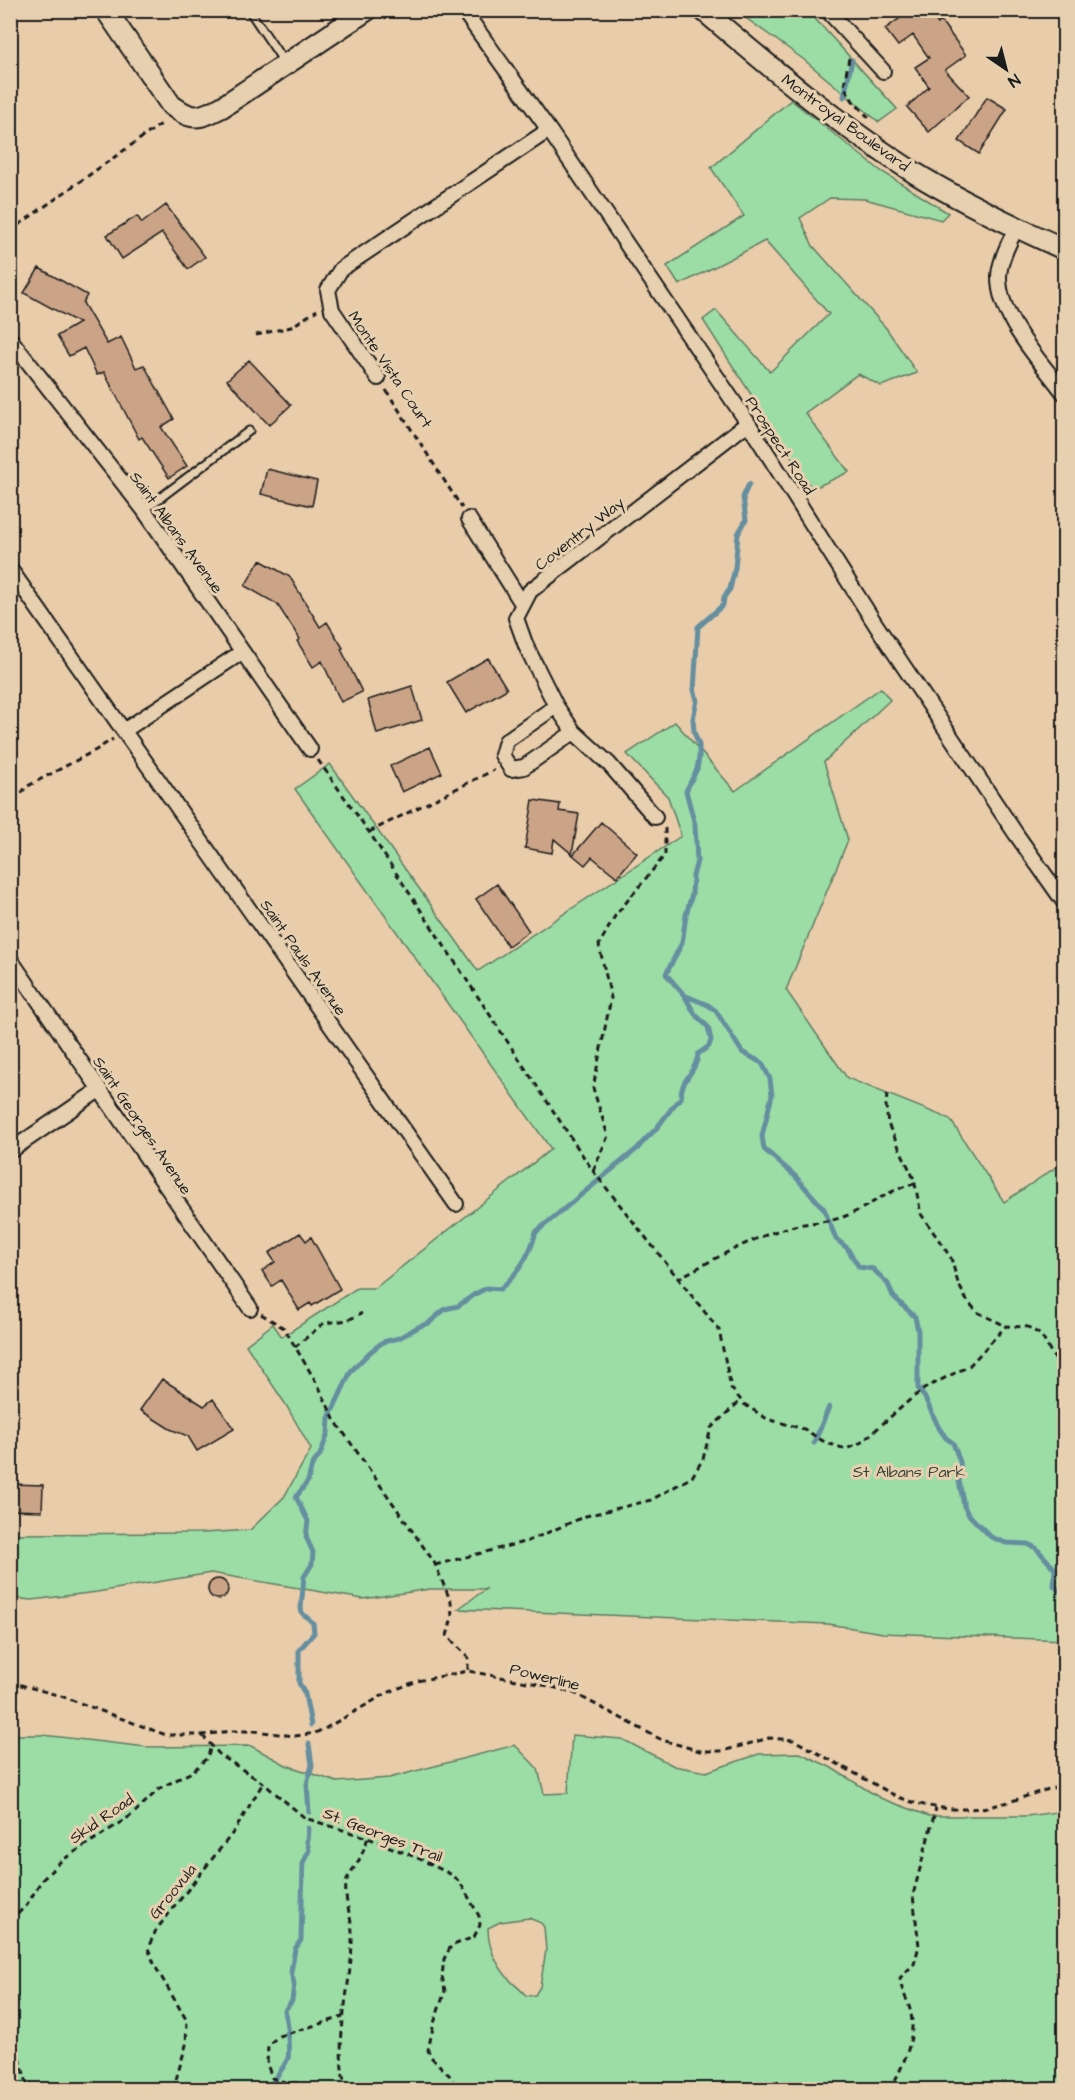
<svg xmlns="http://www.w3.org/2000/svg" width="1075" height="2100" viewBox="0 0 1075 2100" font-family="'Architects Daughter',sans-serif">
<rect width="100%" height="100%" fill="#e9ccaa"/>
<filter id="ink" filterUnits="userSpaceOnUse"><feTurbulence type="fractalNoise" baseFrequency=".0167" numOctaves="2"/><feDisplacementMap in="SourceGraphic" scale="12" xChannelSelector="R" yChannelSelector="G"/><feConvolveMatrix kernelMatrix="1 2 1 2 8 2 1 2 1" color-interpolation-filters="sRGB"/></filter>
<g filter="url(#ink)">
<path fill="#9cdda6" stroke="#5c7c61" stroke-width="1.5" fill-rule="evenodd" d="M736 11H808L897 109 879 122 803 59Z
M791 100 881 171 948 213 941 220 865 199 830 198 800 218 813 246 886 328 917 373 881 386 858 374 805 413 849 472 812 489 703 320 716 310 770 372 829 314 765 241 679 285 667 266 744 216 711 168Z
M881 688 890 700 824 762 848 840 786 990 847 1078 950 1119 1004 1202 1064 1162V1640L883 1633 828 1624 458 1609 486 1589H430L363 1599 211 1573 97 1592 32 1600 11 1598V1534L203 1533 250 1530 284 1497 311 1449 286 1405 246 1345 273 1324 282 1337 357 1288H375L551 1149 295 789 330 764 478 971 681 836 668 797 627 754 675 722 735 791Z
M11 1735H42L147 1747 251 1746 286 1765 337 1782 389 1778 515 1745 538 1769 544 1794 568 1793 572 1735 622 1739 674 1766 706 1772 759 1754 800 1753 830 1767 880 1798 929 1816H1027L1064 1811V2089H11ZM529 1918 541 1923 544 1927 546 1950 540 1987 535 1995 526 1996C521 1989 514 1985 508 1978 496 1964 488 1947 488 1928L500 1922Z"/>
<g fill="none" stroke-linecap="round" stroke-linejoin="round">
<path stroke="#658f9f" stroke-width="5" d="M844 97 852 60
M684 995 708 1005 716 1011 742 1052 762 1063 770 1079 772 1095 762 1136 764 1149 795 1176 824 1209 836 1239 847 1248 859 1267 873 1269 888 1284 893 1296 915 1317 918 1331V1388L925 1398 939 1428 946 1438 953 1443 960 1462 961 1471 959 1481 964 1506 968 1514 991 1537 1006 1543 1028 1544 1036 1548 1055 1569 1054 1586 1064 1595
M814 1443 829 1407
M311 1725 305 1694 299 1683V1650L314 1633 313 1623 302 1613 301 1608 304 1577 312 1564 313 1552 306 1537 308 1521 296 1497 308 1481 312 1465 320 1455 328 1433 329 1418 351 1371 370 1352 383 1342 399 1338 420 1326 429 1323 445 1309 458 1306 475 1294 487 1288 500 1289C519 1273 530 1255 536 1232L638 1148C643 1141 649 1136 655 1130 664 1120 670 1108 681 1098 680 1079 697 1072 698 1054L709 1046 711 1040 708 1027 695 1014 684 995 666 974 682 943 686 915 692 894 693 876 697 861 695 825 686 791 697 769 699 758V745L694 732 693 719 697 700 694 690 698 627 723 605 724 597 730 589 735 568 738 534 746 520 743 497 749 484
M309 1744 312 1765 307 1784 309 1812
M275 2090 273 2083C277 2075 285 2066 288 2058 290 2051 286 2018 285 2010L292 2001 294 1984 291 1972 295 1949 301 1940 303 1864 309 1850 307 1842 308 1828"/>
</g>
<path fill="#cba488" stroke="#1c1c1c" stroke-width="1.5" d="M899 10H928L938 24 941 21 966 55 945 70 969 96 929 132 907 107 929 87 915 67 929 58 913 35 898 46 885 29 903 16Z
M987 97 1007 109 979 154 959 141Z
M166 205 205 257 188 269 162 233 122 259 107 235 137 216 142 223Z
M39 268 87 295 83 303 107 344 121 337 136 368 144 365 174 419 161 427 187 466 169 478 142 437 139 439 104 372 97 375 84 348 69 356 57 336 79 323 24 293Z
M249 360 291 405 269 425 227 380Z
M267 469 317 481 312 506 261 494Z
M260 560 290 577 320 627 327 622 343 648 341 649 362 692 341 702 322 661 313 667 297 641 300 639 277 604 245 586Z
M488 658 507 689 466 713 447 682Z
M412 686 422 720 377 734 368 700Z
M430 747 442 773 402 792 390 766Z
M533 800 560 804 559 811 579 814 572 854 554 839 552 853 525 848Z
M601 822 637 853 617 877 592 857 585 865 573 855Z
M497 884 529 931 508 946 476 899Z
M300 1233 306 1241 311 1237 340 1289 312 1306 310 1303 299 1310 281 1280 272 1286 262 1271 275 1262 269 1253Z
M162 1379 204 1406 213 1399 234 1429 197 1451 188 1436 170 1429 140 1410Z
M10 1484 43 1485 42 1511 10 1510Z
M208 1589a10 10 0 1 1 20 0a10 10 0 1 1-20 0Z"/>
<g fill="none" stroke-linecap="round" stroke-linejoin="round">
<g stroke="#1c1c1c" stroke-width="11">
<path id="lane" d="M249 10 284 62
M144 510 249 431"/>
</g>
<g stroke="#1c1c1c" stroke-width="18">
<path id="street" d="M463 10 549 130 748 423 876 625 1016 834 1064 902
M827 10 883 71
M1016 228C1009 243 1000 260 999 276 998 318 1041 361 1064 393
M10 339 144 510 310 749
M378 378 332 310 328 290 341 269 549 130
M469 519 523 605
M10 569 456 1204
M556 706 506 741 502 755 511 769 524 767 574 732
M125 730 242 652
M655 817 609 764 574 732 556 706 526 646 516 618 530 591 748 423
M10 959 250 1308
M10 1151 99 1090"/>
</g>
<g stroke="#1c1c1c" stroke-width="24">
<path id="secondary" d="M106 10 171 105C193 121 198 119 222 107L367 10
M703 10C772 69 841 127 918 175 964 203 1015 227 1064 249"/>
</g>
<path stroke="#1c1c1c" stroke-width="3" stroke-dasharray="6 4.5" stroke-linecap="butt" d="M849 58 844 86 853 101 872 121
M10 231 164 122
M256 335 291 327 317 310
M386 390 462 508
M318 760 369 832 593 1171 719 1330 731 1388 744 1404 767 1419 804 1429 826 1443 846 1449 862 1442 912 1398 927 1387 969 1366 1006 1326 1028 1327 1041 1335 1053 1356 1064 1370
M15 802 26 787 96 750 113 739
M369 832 494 770
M887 1094 886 1106 888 1124 914 1179 921 1214 951 1258 958 1283 966 1299 977 1312 1006 1326
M593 1171 608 1136 593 1088 611 998 599 945 615 916 665 855V829L664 827
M677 1279C713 1260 750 1238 790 1227 806 1222 824 1223 840 1218 868 1209 884 1191 914 1184
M261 1314 284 1328 319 1387 334 1419 434 1562 451 1602 452 1617 447 1636 468 1657V1671
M295 1347 324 1323 348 1320 362 1313
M435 1565 528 1541 586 1516 651 1500 692 1477 703 1459 711 1428 741 1400
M10 1682 61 1696 166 1735H202L231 1731H254L295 1736 315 1733 326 1728 387 1693 417 1681 468 1671 549 1686 574 1693 662 1740 700 1751H723L769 1738 794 1740 896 1796C926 1809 965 1813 997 1805 1020 1800 1041 1789 1064 1786
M202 1735 220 1755 263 1783 305 1818 368 1838 420 1859 454 1876 463 1887 479 1916 480 1925 474 1937 451 1946 444 1959 442 1976 445 1991 434 2023 428 2050 431 2057 450 2076 458 2090
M10 1921 27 1905 41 1881 61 1861 132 1815 160 1788 192 1772 208 1757 211 1744
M10 2028 29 2090
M176 2090 175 2083 186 2045 187 2021 155 1966 148 1948 156 1930 235 1830 263 1783
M303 2090 300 2083H288L272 2078 267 2064 268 2045 279 2036 343 2017
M346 2090C332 2038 353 1985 352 1934 352 1917 344 1901 346 1884 347 1875 355 1868 359 1860 363 1853 365 1845 368 1838
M890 2090C902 2068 916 2039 911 2014 909 2001 901 1992 900 1978L914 1964 919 1946 913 1895 936 1808"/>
<use href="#lane" stroke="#e6d0af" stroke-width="7"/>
<use href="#street" stroke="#e6d0af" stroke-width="14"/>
<use href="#secondary" stroke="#e6d0af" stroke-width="20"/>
</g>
</g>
<g text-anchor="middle" stroke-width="6" stroke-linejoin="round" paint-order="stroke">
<g font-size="16" fill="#1c1c1c" stroke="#e6d0af">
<text transform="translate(846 122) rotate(36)" y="6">Montroyal Boulevard</text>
<text transform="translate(391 369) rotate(56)" y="6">Monte Vista Court</text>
<text transform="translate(781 445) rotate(57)" y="6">Prospect Road</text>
<text transform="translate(177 532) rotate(54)" y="6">Saint Albans Avenue</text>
<text transform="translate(579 533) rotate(-38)" y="6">Coventry Way</text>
<text transform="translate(304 957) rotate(55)" y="6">Saint Pauls Avenue</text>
<text transform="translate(143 1125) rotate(56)" y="6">Saint Georges Avenue</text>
<text transform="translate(545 1676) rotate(14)" y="6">Powerline</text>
<text transform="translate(101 1818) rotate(-35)" y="6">Skid Road</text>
<text transform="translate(383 1834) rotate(21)" y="6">St. Georges Trail</text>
<text transform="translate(172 1891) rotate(-51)" y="6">Groovula</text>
</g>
<g font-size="16" fill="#364338" stroke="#e6d0af">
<text x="909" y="1477">St Albans Park</text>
</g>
</g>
<rect width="1075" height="2100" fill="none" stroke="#e6d0af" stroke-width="36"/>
<rect x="18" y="18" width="1039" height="2064" fill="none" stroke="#1c1c1c" stroke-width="2" filter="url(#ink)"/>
<g transform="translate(1006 69) rotate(145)" stroke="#e6d0af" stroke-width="4.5" paint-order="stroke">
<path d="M0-4.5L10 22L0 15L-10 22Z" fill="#1c1c1c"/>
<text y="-9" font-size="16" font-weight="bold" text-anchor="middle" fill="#1c1c1c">N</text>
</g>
</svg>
